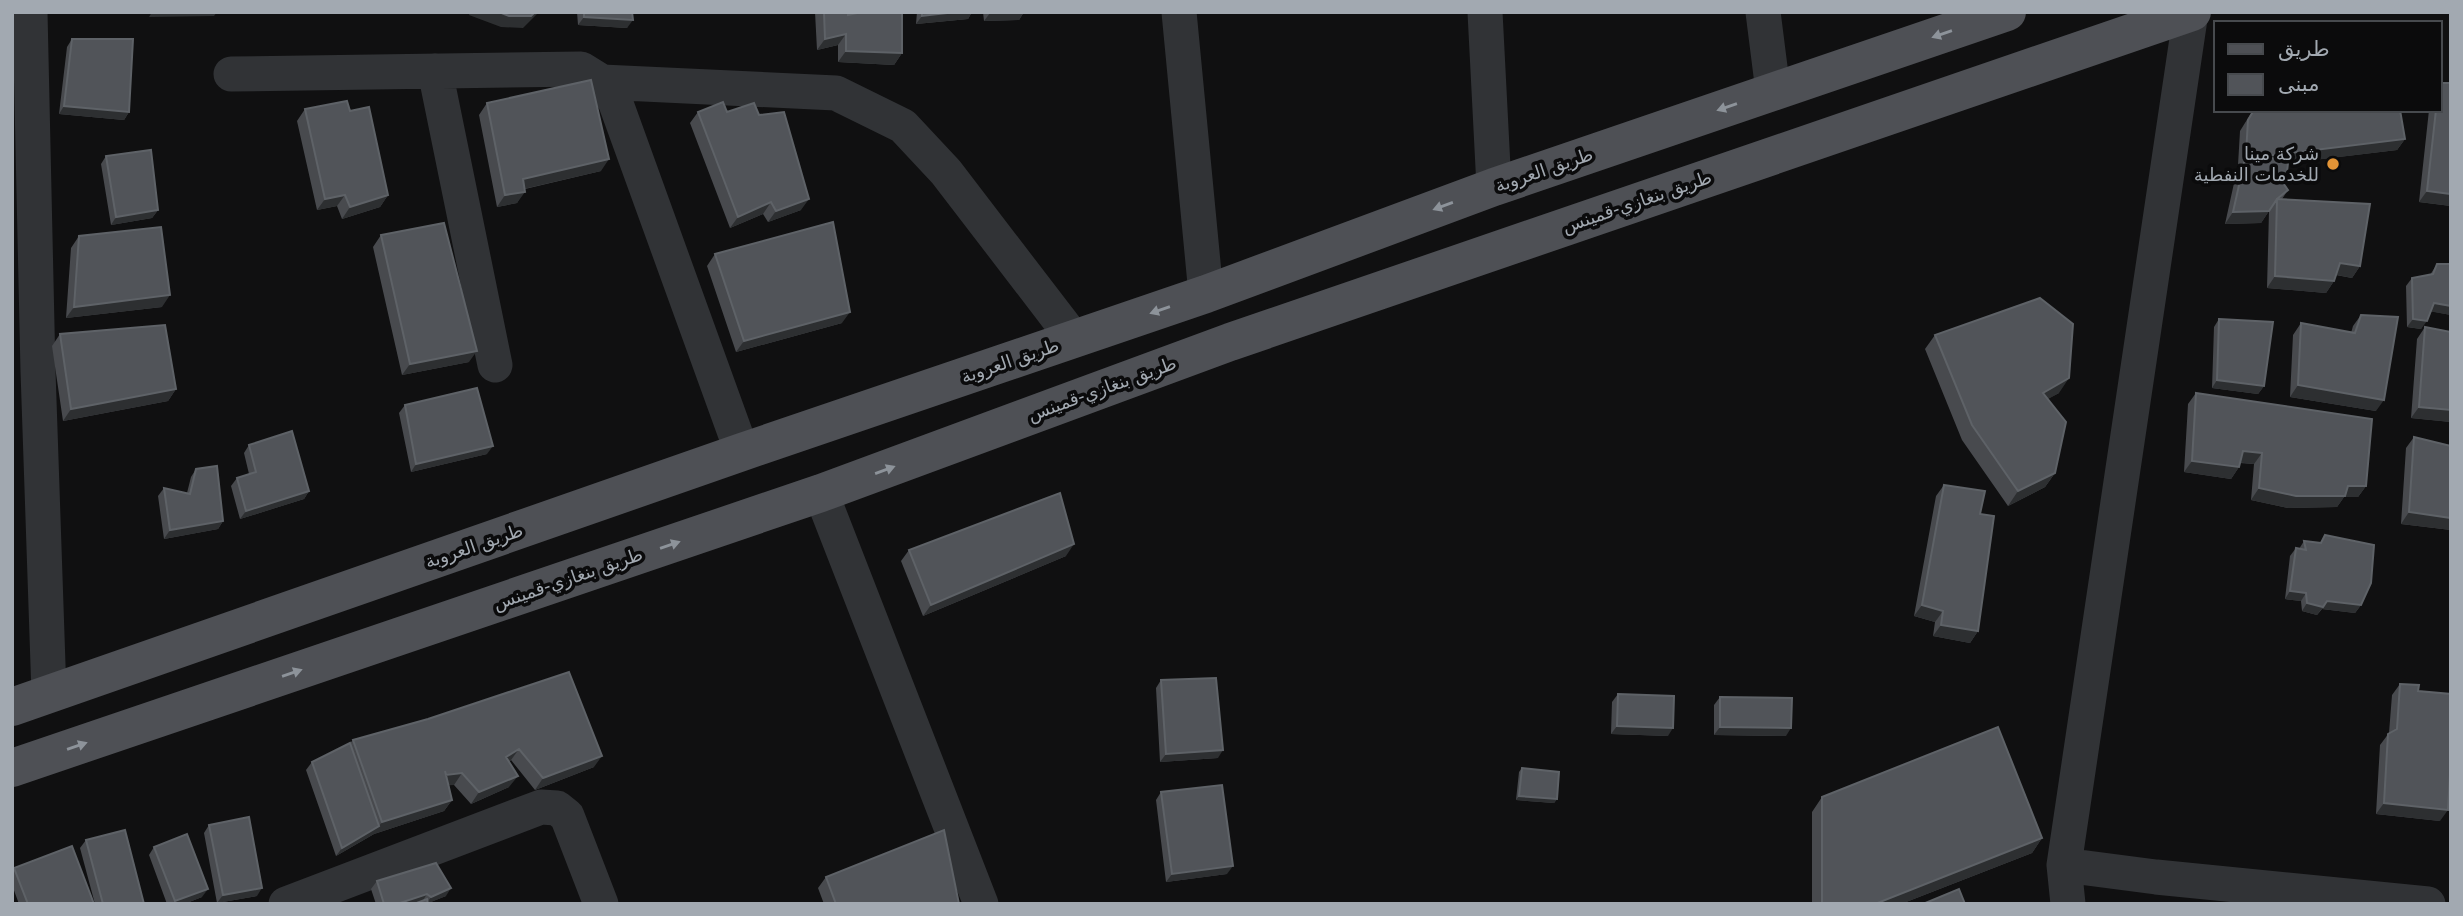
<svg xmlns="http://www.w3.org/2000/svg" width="2463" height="916" viewBox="0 0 2463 916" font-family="'DejaVu Sans',Vazirmatn,sans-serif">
<rect width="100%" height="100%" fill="#101011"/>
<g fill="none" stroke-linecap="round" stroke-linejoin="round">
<path stroke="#313336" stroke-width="35" d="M30 12 38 371 49 694
M1179 12 1206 294
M1485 12 1494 187
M1763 12 1773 91
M435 71 495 365
M231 74 581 69 602 82 615 101 742 452
M602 82 836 93 903 126 946 172 1074 339
M821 493 981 904
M2064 865 2156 877 2428 904
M286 904 541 807 557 808 567 816 601 904
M2068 904 2064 865 2191 12"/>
<path stroke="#4e5055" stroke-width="38" d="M12 707 742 452 1206 294 1494 187 2007 12
M12 768 821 493 1230 342 2192 12"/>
</g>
<path fill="#484a4e" d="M577 12H632L627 28 578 25Z
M815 12H848V15L902 53 894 65 838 62V45L817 50Z
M917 12H972L968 19 916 24Z
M983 12H1024L1019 20 984 21Z
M72 39 129 112 124 120 59 114 67 47Z
M487 103 601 171 525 189 517 203 497 207 479 115Z
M305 109 350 111 388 195 380 207 342 219 337 206 317 210 297 121Z
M2253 110H2400L2405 139 2397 150 2288 163 2281 181 2288 190 2282 199 2360 266 2352 278 2336 275 2334 281 2326 293 2267 288 2269 211 2261 223 2225 224 2238 165 2240 131Z
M2429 110H2440L2451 206 2419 202Z
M698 112H727L801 210 768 222 763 214 730 228 690 123Z
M106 156 158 210 152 218 111 225 101 164Z
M381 235 469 362 402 375 373 247Z
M79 236 162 307 66 318 71 248Z
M715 254 842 323 736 352 707 266Z
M2437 264H2451V315L2430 311 2421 329 2407 327 2406 286 2412 278 2430 275Z
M2361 315 2376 411 2290 397 2293 335 2301 323 2351 333 2353 326Z
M2219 319 2264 386 2258 394 2212 388 2214 327Z
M2425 327 2451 332V422L2411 418 2417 339Z
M60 334 176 389 168 401 63 421 52 346Z
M1935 335 2059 393 2047 399 2055 473 2045 487 2008 506 1962 440 1925 349Z
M2196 393 2366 486 2358 497H2344L2337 507 2288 508 2251 500 2254 464 2240 463 2239 467 2231 479 2184 472 2188 404Z
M405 405 487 454 411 472 399 413Z
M2414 437 2451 446V530L2401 524 2406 448Z
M249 445 309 491 304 499 240 519 231 486 237 478 249 474 244 453Z
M196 469 223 521 218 529 164 539 158 496 164 488 187 493 191 477Z
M1944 485 1980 514 1978 631 1970 643 1933 636 1935 622 1914 616 1936 496Z
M2325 535 2361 605 2355 613 2322 609 2317 615 2302 611 2301 601 2285 599 2290 556 2296 548 2299 549 2304 541 2320 543Z
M909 550 1066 556 923 616 901 561Z
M1161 680 1218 758 1160 762 1156 688Z
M2400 684 2418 691 2440 821 2376 814 2380 745 2389 733 2392 695Z
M1618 694 1668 736 1611 734 1612 702Z
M1720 697 1786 736 1714 735V705Z
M428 719 594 767 535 790 511 760 509 762V787L471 804 454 785H449L452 800 444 811 374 834 336 856 306 770 312 762 350 743 353 740Z
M1522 768 1557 799 1554 803 1516 800 1519 772Z
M1161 792 1227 874 1166 882 1156 800Z
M1822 797 2042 838 2032 853 1901 904H1812V812Z
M209 825 257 896 217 903 204 833Z
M86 840 144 904H95L80 848Z
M154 847 202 897 184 904H167L149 855Z
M14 868 94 904H19L12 885V871Z
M826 877 959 904H824L818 888Z
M377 881 446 896 428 903 376 904 371 889Z"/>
<path fill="#2d2f31" d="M152 12H217L214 16 149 17Z
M470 12H539L523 28 501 27 469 15Z
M956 12H972L968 19 916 24 922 16Z
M1024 12 1019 20 984 21 990 13Z
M584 17 633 20 627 28 578 25Z
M846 34 838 45 817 50 825 39Z
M846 51 902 53 894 65 838 62Z
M64 106 129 112 124 120 59 114Z
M2405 139 2397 150 2258 167 2266 156Z
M609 159 601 171 515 191 523 179Z
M2287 172 2279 184 2278 176Z
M2427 191 2451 194V206L2419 202Z
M525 192 517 203 497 207 505 195Z
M345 195 337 206 317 210 325 199Z
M388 195 380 207 342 219 350 207Z
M809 199 801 210 768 222 776 211Z
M771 202 763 214 730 228 738 217Z
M158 210 152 218 111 225 116 217Z
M2269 211 2261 223 2225 224 2233 212Z
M2340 263 2360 266 2352 278 2332 274Z
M2275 276 2334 281 2326 293 2267 288Z
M170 295 162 307 66 318 74 307Z
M2434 303 2451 306V315L2428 311Z
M850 312 842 323 736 352 744 341Z
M2413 319 2427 321 2421 329 2407 327Z
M477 351 469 362 402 375 410 364Z
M2069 378 2059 393 2032 408 2043 393Z
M2217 380 2264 386 2258 394 2212 388Z
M2298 385 2384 400 2376 411 2290 397Z
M176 389 168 401 63 421 71 409Z
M2419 407 2451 410V422L2411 418Z
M493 446 487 454 411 472 416 464Z
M2243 451 2262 453 2254 464 2235 462Z
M2192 461 2239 467 2231 479 2184 472Z
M2055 473 2045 487 2008 506 2018 491Z
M2348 486H2366L2358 497H2344L2337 507 2288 508 2251 500 2259 488Z
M309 491 304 499 240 519 246 511Z
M2409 512 2451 518V530L2401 524Z
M223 521 218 529 164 539 170 530Z
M1074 544 1066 556 923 616 931 605Z
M2290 591 2306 593 2301 601 2285 599Z
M2327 601 2361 605 2355 613 2322 609Z
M2307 603 2323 607 2317 615 2302 611Z
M1922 605 1943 611 1935 622 1914 616Z
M1941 625 1978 631 1970 643 1933 636Z
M1617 726 1673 728 1668 736 1611 734Z
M1720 727 1791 728 1786 736 1714 735Z
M519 749 511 760 498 769 506 757Z
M1223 750 1218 758 1160 762 1166 754Z
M602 756 594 767 535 790 543 778Z
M462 773 454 785 438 786 446 775Z
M518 776 509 787 471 804 479 792Z
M1519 796 1557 799 1554 803 1516 800Z
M452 800 444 811 374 834 336 856 342 848 379 826 382 822Z
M2384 803 2448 810 2440 821 2376 814Z
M2042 838 2032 853 1901 904H1875Z
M1233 866 1227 874 1166 882 1172 874Z
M262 888 257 896 217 903 223 895Z
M451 888 446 896 426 904 431 897Z
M208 889 202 897 184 904H173L175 901Z
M427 894 422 902 415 904H397Z"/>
<path fill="#515459" stroke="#5e6267" stroke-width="2" d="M499 12H535L531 16H509Z
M584 12H632L633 20 584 17Z
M824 12H848V15L862 12H902V53L846 51V34L825 39Z
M922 12H956L922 16Z
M72 39H133L129 112 64 106Z
M591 80 609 159 523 179 525 192 505 195 487 103Z
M2440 83H2451V194L2427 191 2436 110H2440Z
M347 101 350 111 369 107 388 195 350 207 345 195 325 199 305 109Z
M723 102 727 112 754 103 759 115 784 112 809 199 776 211 771 202 738 217 698 112Z
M2254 110H2400L2405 139 2266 156 2288 163 2287 172 2278 176 2288 190 2277 199 2269 211 2233 212 2246 154 2248 120Z
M151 150 158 210 116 217 106 156Z
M2277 199 2370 204 2360 266 2340 263 2334 281 2275 276Z
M833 222 850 312 744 341 715 254Z
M444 223 477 351 410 364 381 235Z
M161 227 170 295 74 307 79 236Z
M2437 264H2451V306L2434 303 2427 321 2413 319 2412 278 2433 274Z
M2040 298 2073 324 2069 378 2043 393 2066 422 2055 473 2018 491 1972 425 1935 335Z
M2361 315 2398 317 2384 400 2298 385 2301 323 2355 333Z
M2219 319 2273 322 2264 386 2217 380Z
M165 325 176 389 71 409 60 334Z
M2425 327 2451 332V410L2419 407Z
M477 388 493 446 416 464 405 405Z
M2196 393 2372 419 2366 486H2348L2345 496H2296L2259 488 2262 453 2243 451 2239 467 2192 461Z
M292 431 309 491 246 511 237 478 256 472 249 445Z
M2414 437 2451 446V518L2409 512Z
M217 466 223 521 170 530 164 488 190 494 196 469Z
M1944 485 1985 491 1980 514 1994 516 1978 631 1941 625 1943 611 1922 605Z
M1060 493 1074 544 931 605 909 550Z
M2325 535 2374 545 2371 583 2361 605 2327 601 2323 607 2307 603 2306 593 2290 591 2296 548 2306 550 2304 541 2321 543Z
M569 672 602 756 543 778 519 749 506 757 518 776 479 792 462 773 446 775 445 771 452 800 382 822 353 740 428 719Z
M1216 678 1223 750 1166 754 1161 680Z
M2400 684 2419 685 2418 691 2451 694V756L2448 810 2384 803 2388 734 2397 729Z
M1618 694 1674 696 1673 728 1617 726Z
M1720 697 1792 698 1791 728 1720 727Z
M1998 727 2042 838 1875 904H1822V797Z
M350 743 379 826 342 848 312 762Z
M1522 768 1559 772 1557 799 1519 796Z
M1222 785 1233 866 1172 874 1161 792Z
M249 817 262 888 223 895 209 825Z
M125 830 144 904H103L86 840Z
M944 830 959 904H836L826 877Z
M187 834 208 889 175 901 154 847Z
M72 846 94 904H28L14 868Z
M436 863 451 888 431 897 427 894 397 904H384L377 881Z
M1959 889 1965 904H1923Z
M427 899 428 904H414Z"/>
<defs><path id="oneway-solid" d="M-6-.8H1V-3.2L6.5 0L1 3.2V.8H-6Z" transform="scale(1.75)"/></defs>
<g fill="#8d939a">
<use href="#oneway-solid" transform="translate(1942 34) rotate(161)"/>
<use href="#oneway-solid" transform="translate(1727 107) rotate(161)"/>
<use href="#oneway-solid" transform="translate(1443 206) rotate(160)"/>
<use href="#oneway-solid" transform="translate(1160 310) rotate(161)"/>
<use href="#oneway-solid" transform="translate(885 470) rotate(-20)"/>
<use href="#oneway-solid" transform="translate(670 545) rotate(-19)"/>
<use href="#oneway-solid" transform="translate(292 673) rotate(-19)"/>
<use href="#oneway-solid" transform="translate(77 746) rotate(-19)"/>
</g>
<circle fill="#e39436" stroke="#0b0b0c" stroke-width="2.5" cx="2333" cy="164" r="7"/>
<g text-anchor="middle" stroke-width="7" stroke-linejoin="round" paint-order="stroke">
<g font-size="18" fill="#a2a9b1" stroke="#0b0b0c" text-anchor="end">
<text x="2319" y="160">شركة مينا<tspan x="2319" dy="21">للخدمات النفطية</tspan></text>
</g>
<g font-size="18" fill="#a2a9b1" stroke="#0b0b0c">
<text transform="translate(1544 170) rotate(-19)" y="6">طريق العروبة</text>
<text transform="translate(1637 202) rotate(-19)" y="6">طريق بنغازي-قمينس</text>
<text transform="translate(1010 361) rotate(-19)" y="6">طريق العروبة</text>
<text transform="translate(1102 389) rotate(-20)" y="6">طريق بنغازي-قمينس</text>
<text transform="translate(474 546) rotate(-19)" y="6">طريق العروبة</text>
<text transform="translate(568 579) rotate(-19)" y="6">طريق بنغازي-قمينس</text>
</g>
</g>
<rect width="2463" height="916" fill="none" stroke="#a2a9b1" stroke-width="28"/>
<rect x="2214" y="21" width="228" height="91" fill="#0b0b0c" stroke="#474a4e" stroke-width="2"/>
<rect x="2228" y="44" width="35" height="10" fill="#4e5055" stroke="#474a4e" stroke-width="2"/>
<text x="2278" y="56" font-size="21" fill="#a2a9b1">طريق</text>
<rect x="2228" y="74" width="35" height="21" fill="#515459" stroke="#474a4e" stroke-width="2"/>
<text x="2278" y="91" font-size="21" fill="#a2a9b1">مبنى</text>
</svg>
